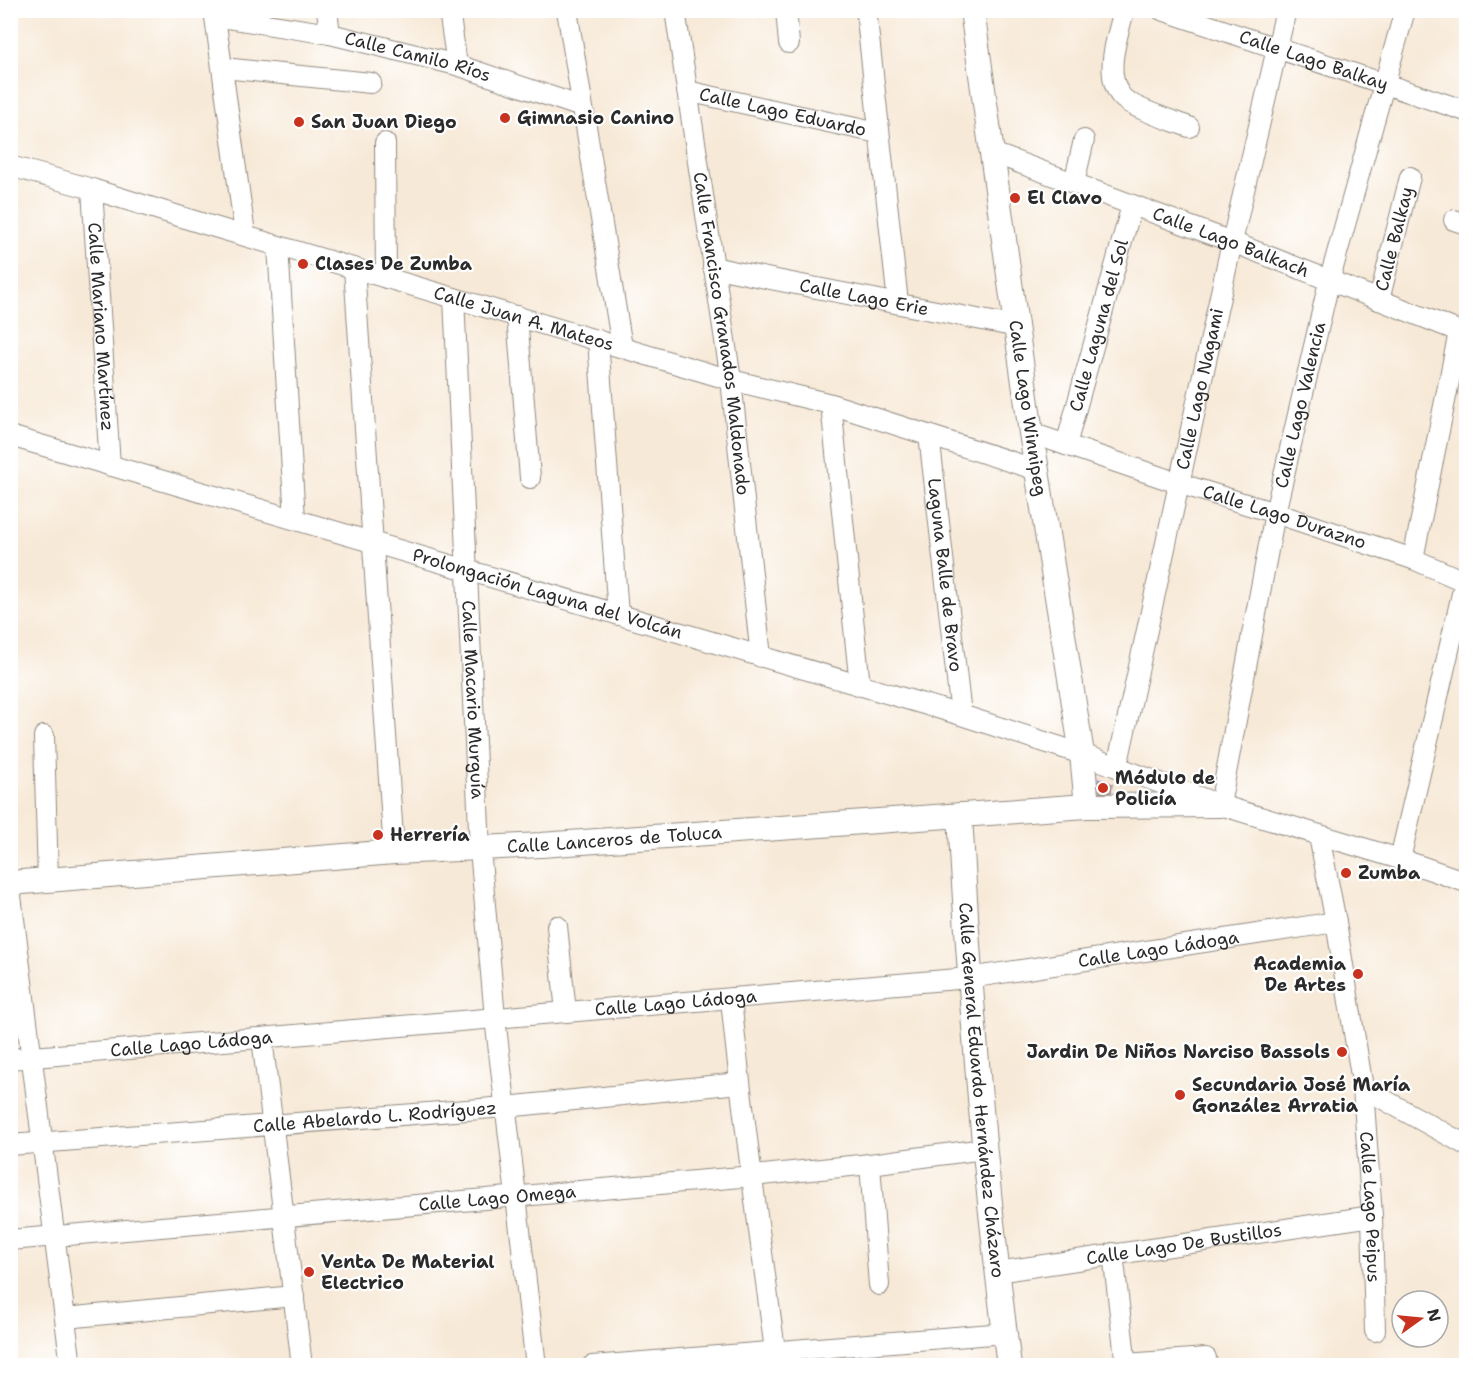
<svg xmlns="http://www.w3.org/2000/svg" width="1477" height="1376" viewBox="0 0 1477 1376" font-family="'Shantell Sans',sans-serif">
<rect width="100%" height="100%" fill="#fff"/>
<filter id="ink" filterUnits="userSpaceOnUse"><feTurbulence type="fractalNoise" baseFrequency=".0167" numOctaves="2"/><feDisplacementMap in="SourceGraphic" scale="12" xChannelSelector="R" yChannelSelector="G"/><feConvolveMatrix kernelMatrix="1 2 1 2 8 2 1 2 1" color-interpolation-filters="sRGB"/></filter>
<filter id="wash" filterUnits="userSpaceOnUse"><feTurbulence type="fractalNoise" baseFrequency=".008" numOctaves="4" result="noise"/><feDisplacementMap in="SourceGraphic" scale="24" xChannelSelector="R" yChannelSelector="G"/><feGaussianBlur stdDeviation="1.35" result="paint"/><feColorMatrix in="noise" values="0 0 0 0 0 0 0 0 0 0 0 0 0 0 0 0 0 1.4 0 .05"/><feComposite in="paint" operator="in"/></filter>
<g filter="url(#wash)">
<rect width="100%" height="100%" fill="#f7e9d7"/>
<g id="blocks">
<path fill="#cbadf6" d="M1099 780 1112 784 1111 792H1100Z"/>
</g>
</g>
<g filter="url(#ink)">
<use href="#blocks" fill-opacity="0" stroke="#918a81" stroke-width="1.5"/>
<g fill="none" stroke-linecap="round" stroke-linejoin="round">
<g stroke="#918a81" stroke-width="22">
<g id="minor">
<path d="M214 10 245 234"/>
<path d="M327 10 330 34"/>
<path d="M449 10 457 65"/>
<path d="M567 10 622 347"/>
<path id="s1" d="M675 10 731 380 761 657"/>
<path d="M786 10 789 43"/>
<path d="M866 10 898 303"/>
<path d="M1124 10C1118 36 1103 73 1121 96 1130 108 1174 121 1189 127"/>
<path id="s2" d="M1162 10 1466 111"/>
<path id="s3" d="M215 16 330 34 457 65 582 107"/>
<path d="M223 68 371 83"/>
<path id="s4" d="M687 91 878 133"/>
<path d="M385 143 386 278"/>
<path id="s5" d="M993 153 1232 242 1466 334"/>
<path id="s6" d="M10 166 92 189 201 223 731 380 831 404 1037 470"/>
<path d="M1074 183 1084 140"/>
<path id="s7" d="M92 189 110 466"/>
<path d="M1454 220 1466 224"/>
<path d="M278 246 295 519"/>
<path id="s8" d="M713 267C814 289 916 306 1017 327"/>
<path d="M354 268 394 852"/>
<path id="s9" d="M454 298 480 849 495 1018 536 1366"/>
<path id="s10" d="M1379 300 1410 177"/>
<path d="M517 316 530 478"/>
<path d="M598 340 618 615"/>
<path d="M831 404 860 686"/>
<path id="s11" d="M1031 433 1178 483 1275 513 1413 559 1466 582"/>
<path id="s12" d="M929 435 961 715"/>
<path id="s13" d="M10 436 961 715 1082 754 1220 805 1400 859 1466 882"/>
<path id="s14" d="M1066 445 1132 205"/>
<path d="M1413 559 1459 332"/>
<path d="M44 736 48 881"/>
<path id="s15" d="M1117 767 1232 242 1286 10"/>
<path id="s16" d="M1220 805 1275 513 1329 282 1405 10"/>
<path id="s17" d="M1319 836 1336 922 1363 1088 1372 1216 1375 1331"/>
<path d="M1400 859 1465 581"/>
<path d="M10 888 71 1366"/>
<path d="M557 926 566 1012"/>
<path d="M731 998C742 1116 760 1233 775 1351L779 1366"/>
<path d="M262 1038 302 1366"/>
<path id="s18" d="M10 1059 969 978 1336 922"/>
<path d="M1363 1088 1466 1145"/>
<path id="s19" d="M10 1145 506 1107 739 1083"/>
<path d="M870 1164 879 1285"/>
<path id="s20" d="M10 1240 753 1176 870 1164 984 1149"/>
<path d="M1113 1253 1126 1366"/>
<path id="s21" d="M997 1272 1372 1216"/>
<path d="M65 1318 294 1296"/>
<path d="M1126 1364 1206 1358"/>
<path d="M592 1366 1005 1333"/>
</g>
</g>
<g stroke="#918a81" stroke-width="26">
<g id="major">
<path id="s22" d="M972 10 1031 433 1082 754 1087 806"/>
<path id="s23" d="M960 815C970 999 985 1183 1009 1366"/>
<path id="s24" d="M10 883 394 852 541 845 1087 806 1220 805"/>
</g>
</g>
<use href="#minor" stroke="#fff" stroke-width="20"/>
<use href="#major" stroke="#fff" stroke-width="24"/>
</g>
</g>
<g fill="#c8321e" stroke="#fff" stroke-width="2">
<circle cx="505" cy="118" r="6"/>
<circle cx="299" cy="122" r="6"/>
<circle cx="1015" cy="198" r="6"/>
<circle cx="303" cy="264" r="6"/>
<circle cx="1103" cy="788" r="6"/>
<circle cx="378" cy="835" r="6"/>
<circle cx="1346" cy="873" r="6"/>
<circle cx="1358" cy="974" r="6"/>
<circle cx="1342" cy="1052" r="6"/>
<circle cx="1180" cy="1095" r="6"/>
<circle cx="309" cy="1272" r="6"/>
</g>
<g text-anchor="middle" stroke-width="4.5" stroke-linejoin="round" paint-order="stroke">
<g font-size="18" fill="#2b2b2b" stroke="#fff">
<text dy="6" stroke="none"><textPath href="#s3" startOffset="207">Calle Camilo Ríos</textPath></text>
<text dy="6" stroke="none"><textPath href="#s2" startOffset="160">Calle Lago Balkay</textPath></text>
<text dy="6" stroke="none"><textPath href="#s4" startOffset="98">Calle Lago Eduardo</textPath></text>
<text dy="6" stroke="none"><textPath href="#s10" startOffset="63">Calle Balkay</textPath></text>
<text dy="6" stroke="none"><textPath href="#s5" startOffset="254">Calle Lago Balkach</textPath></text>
<text dy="6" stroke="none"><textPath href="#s8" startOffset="154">Calle Lago Erie</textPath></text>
<text dy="6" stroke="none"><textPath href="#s6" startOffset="536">Calle Juan A. Mateos</textPath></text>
<text dy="6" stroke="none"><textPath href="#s14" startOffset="124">Calle Laguna del Sol</textPath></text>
<text dy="6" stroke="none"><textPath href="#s7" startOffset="138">Calle Mariano Martínez</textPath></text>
<text dy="6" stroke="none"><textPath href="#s1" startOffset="327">Calle Francisco Granados Maldonado</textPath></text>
<text dy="6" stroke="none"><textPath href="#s15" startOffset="387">Calle Lago Nagami</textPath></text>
<text dy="6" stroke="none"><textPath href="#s16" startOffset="408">Calle Lago Valencia</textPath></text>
<text dy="6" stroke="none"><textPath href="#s22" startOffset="402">Calle Lago Winnipeg</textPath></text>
<text dy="6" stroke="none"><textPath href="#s11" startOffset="267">Calle Lago Durazno</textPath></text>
<text dy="6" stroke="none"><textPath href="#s12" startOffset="141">Laguna Balle de Bravo</textPath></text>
<text dy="6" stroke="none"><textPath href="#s13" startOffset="560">Prolongación Laguna del Volcán</textPath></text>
<text dy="6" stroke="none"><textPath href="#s9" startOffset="402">Calle Macario Murguía</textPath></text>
<text dy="6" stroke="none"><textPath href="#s24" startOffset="606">Calle Lanceros de Toluca</textPath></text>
<text dy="6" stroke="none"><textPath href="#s18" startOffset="1154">Calle Lago Ládoga</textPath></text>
<text dy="6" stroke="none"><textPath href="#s18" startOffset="668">Calle Lago Ládoga</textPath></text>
<text dy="6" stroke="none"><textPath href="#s18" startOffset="182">Calle Lago Ládoga</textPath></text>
<text dy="6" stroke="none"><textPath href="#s23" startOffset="276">Calle General Eduardo Hernández Cházaro</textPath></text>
<text dy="6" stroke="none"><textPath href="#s19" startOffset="366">Calle Abelardo L. Rodríguez</textPath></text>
<text dy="6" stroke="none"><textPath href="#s20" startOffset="489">Calle Lago Omega</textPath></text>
<text dy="6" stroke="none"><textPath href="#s17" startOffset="375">Calle Lago Peipus</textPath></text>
<text dy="6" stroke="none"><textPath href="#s21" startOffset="189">Calle Lago De Bustillos</textPath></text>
</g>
<g font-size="18" font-weight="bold" fill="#2b2b2b" stroke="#fff" text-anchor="start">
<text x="517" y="124">Gimnasio Canino</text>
<text x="311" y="128">San Juan Diego</text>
<text x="1027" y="204">El Clavo</text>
<text x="315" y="270">Clases De Zumba</text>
<text x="1115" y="784">Módulo de<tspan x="1115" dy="21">Policía</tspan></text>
<text x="390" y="841">Herrería</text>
<text x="1358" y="879">Zumba</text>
<text x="1346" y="970" text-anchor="end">Academia<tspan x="1346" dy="21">De Artes</tspan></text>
<text x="1330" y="1058" text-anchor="end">Jardin De Niños Narciso Bassols</text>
<text x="1192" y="1091">Secundaria José María<tspan x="1192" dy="21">González Arratia</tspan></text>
<text x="321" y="1268">Venta De Material<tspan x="321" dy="21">Electrico</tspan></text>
</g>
</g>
<rect width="1477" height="1376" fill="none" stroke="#fff" stroke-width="36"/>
<g transform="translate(1420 1319) rotate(75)"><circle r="28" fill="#ffffff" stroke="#aaaaaa" stroke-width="1.5"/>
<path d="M0-4.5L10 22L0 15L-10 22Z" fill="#c8321e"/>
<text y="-9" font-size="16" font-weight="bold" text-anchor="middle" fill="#2b2b2b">N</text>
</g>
</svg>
